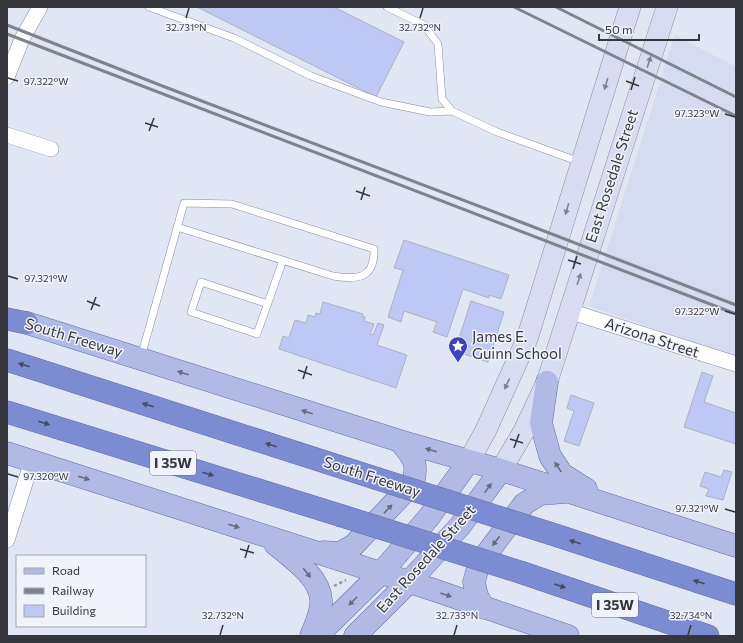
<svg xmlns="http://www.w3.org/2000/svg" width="743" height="643" viewBox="0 0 743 643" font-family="Commissioner,sans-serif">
<rect width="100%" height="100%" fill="#e1e6f5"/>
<path fill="#d5dbf1" d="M675 35 736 67V357L589 306Z"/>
<path fill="#bdc8f4" stroke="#adb1c0" d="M197 7H334L404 42 376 97Z
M404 240 509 275 501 299 489 295V298L463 289 447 337 433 332 437 322 404 311 401 322 388 317 403 270 394 268Z
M471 301 504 312 488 362 455 351Z
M323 302 363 314 362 316 365 317 364 321 374 324 370 334 373 335 378 323 384 325 377 345 407 355 396 388 279 349 283 336 289 338 295 320 306 323 308 315 315 317 316 313 320 314Z
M702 372 713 376 704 402 736 413V444L684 427Z
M571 395 594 403 579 446 564 441 574 411 567 408Z
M724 470 732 472 723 500 706 496 709 489 700 486 705 472 721 477Z"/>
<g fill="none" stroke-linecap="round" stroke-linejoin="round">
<g stroke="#898d9b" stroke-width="8">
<path id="service" d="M149 7 234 38 311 76 381 102 430 112 452 111
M387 7 424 25 438 44 442 99 452 111 497 132 580 162
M268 304 201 282 191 312 257 334 283 260
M141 357 184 203 232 204 374 249C375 279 357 280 333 276L177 227"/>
</g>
<g stroke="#898d9b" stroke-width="16">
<path id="minor" d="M7 77 22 39 40 7
M7 135 51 149
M569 311 736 364
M7 540 32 461"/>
</g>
<g stroke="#898d9b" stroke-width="22">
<path id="secondary" d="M469 461 486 430 527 339 630 7
M501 470 524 431 547 382 667 7"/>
</g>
<g stroke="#646e9e" stroke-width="23">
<path id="primary" d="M27 323 400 441 501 470 736 546
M547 382 541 423 550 456 562 474 586 489
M7 453 434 590 568 636
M275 544C292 558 320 577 321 600 322 612 315 625 311 636
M323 552 340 553 354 545 413 483C419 462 412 457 400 441
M484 608 477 596 474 582 479 564 524 504 540 494 565 492
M317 636 381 573 429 517 469 461
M355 636 409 582 460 526 501 470"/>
</g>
<g stroke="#646e9e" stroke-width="23">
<path id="motorway" d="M7 319 27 323
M7 360 375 478
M7 412 339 515
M552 534 736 594
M523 573 708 636"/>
</g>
<path stroke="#91959f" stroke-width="2.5" stroke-dasharray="3 3" stroke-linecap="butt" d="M334 586 346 580"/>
<use href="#service" stroke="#fff" stroke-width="7"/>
<use href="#minor" stroke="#fff" stroke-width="15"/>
<use href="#secondary" stroke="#d8dcf2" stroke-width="21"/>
<use href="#primary" stroke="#b0bae5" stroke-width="22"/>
<use href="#motorway" stroke="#7c8cd3" stroke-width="22"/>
<path stroke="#80838d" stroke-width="3" d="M514 7 736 116
M556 7 736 97
M7 25 165 87 518 221 736 305
M7 34 736 314"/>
<g stroke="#646e9e" stroke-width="23" stroke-linecap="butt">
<path id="motorway-bridge" d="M375 478 552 534
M339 515 523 573"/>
</g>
<use href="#motorway-bridge" stroke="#7c8cd3" stroke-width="22"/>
</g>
<defs><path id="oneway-solid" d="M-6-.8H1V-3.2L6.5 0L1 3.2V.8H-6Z"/></defs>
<g fill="#7f818e">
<use href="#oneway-solid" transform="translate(649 62) rotate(-72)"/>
<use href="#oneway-solid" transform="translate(606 84) rotate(107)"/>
<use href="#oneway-solid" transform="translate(567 209) rotate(107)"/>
<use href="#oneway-solid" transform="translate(579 279) rotate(-72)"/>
<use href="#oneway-solid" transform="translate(507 384) rotate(114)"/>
</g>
<g fill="#484c62">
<use href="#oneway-solid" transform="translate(24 365) rotate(-162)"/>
<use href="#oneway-solid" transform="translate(148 405) rotate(-162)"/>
<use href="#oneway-solid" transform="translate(44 423) rotate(17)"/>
<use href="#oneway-solid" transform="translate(271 445) rotate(-162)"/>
<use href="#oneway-solid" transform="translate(208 474) rotate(17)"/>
<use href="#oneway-solid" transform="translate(575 542) rotate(-162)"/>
<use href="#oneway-solid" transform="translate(699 582) rotate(-162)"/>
<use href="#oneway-solid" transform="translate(560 586) rotate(19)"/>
</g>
<g fill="#676b80">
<use href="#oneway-solid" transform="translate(183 373) rotate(-162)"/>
<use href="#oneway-solid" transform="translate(307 412) rotate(-162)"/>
<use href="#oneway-solid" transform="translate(431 450) rotate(-164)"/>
<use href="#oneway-solid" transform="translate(558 467) rotate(-124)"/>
<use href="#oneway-solid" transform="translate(84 478) rotate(18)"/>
<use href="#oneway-solid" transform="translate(488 488) rotate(-54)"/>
<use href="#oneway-solid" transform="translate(388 509) rotate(-47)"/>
<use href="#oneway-solid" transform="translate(234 526) rotate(18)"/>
<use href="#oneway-solid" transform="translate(496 541) rotate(127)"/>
<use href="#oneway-solid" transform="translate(307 573) rotate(52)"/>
<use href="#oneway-solid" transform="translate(446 595) rotate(19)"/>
<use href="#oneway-solid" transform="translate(353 601) rotate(135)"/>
</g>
<path fill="none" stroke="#36373d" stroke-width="1.5" d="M186 18 189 8M420 18 423 8M8 78 18 81M626 81 639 86M631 90 635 77M725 114 735 117M145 123 158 127M149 131 154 118M356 191 370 196M361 200 365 187M568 260 581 264M573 269 577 256M8 276 18 279M87 301 100 306M91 310 96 297M725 311 735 314M298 370 312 375M303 379 307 366M510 439 523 443M514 448 519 434M8 474 18 477M725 509 735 512M240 549 254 553M245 558 249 545M220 635 223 625M454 635 457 625M688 635 691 625"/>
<defs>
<g id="sight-pin" transform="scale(1)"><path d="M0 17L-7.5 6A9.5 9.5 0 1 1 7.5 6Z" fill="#3c45b8" stroke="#f0f3fc"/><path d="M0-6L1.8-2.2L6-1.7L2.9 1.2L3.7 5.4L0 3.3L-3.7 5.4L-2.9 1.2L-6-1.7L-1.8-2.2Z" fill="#fff"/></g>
</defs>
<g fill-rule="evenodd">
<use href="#sight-pin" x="458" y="346"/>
</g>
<g text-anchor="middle" stroke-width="3" stroke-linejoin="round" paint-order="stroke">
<g fill="#f0f3fc" stroke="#6e6f76" stroke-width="1">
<rect x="150" y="451" width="46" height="24" rx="3"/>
<rect x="592" y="593" width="46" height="24" rx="3"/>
</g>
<g font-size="14" font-weight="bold" fill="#36373d">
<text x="173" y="468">I 35W</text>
<text x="615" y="610">I 35W</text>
</g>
<g font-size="15" fill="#36373d" stroke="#f0f3fc">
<text transform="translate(612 176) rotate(-72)" y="5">East Rosedale Street</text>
<text transform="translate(74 338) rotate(17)" y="5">South Freeway</text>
<text transform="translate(652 338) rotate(18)" y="5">Arizona Street</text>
<text transform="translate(372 477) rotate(18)" y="5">South Freeway</text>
<text transform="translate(426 559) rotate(-48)" y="5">East Rosedale Street</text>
</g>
<g font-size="15" fill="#36373d" stroke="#f0f3fc" text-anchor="start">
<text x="472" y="342">James E.<tspan x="472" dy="17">Guinn School</tspan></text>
</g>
</g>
<g font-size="10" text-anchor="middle" fill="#36373d" stroke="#f0f3fc" stroke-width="3" stroke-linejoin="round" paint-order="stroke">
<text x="186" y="31">32.731°N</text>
<text x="420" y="31">32.732°N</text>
<text x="46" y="85">97.322°W</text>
<text x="697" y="117">97.323°W</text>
<text x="46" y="282">97.321°W</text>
<text x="697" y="315">97.322°W</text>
<text x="46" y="480">97.320°W</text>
<text x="697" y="512">97.321°W</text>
<text x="223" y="619">32.732°N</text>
<text x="457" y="619">32.733°N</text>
<text x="691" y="619">32.734°N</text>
</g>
<rect width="743" height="643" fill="none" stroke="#36373d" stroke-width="16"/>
<rect x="16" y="555" width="130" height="72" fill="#f0f3fc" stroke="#a6a8b0"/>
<rect x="24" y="568" width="20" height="6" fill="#b0bae5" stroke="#a6a8b0"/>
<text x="52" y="575" font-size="12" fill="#36373d">Road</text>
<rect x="24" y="588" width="20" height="6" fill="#80838d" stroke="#a6a8b0"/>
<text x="52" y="595" font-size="12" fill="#36373d">Railway</text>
<rect x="24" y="605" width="20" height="12" fill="#bdc8f4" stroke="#a6a8b0"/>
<text x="52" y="615" font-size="12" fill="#36373d">Building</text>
<path d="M599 34v6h100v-6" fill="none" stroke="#36373d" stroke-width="2"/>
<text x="605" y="34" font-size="12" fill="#36373d" stroke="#f0f3fc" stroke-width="3" paint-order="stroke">50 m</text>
</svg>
